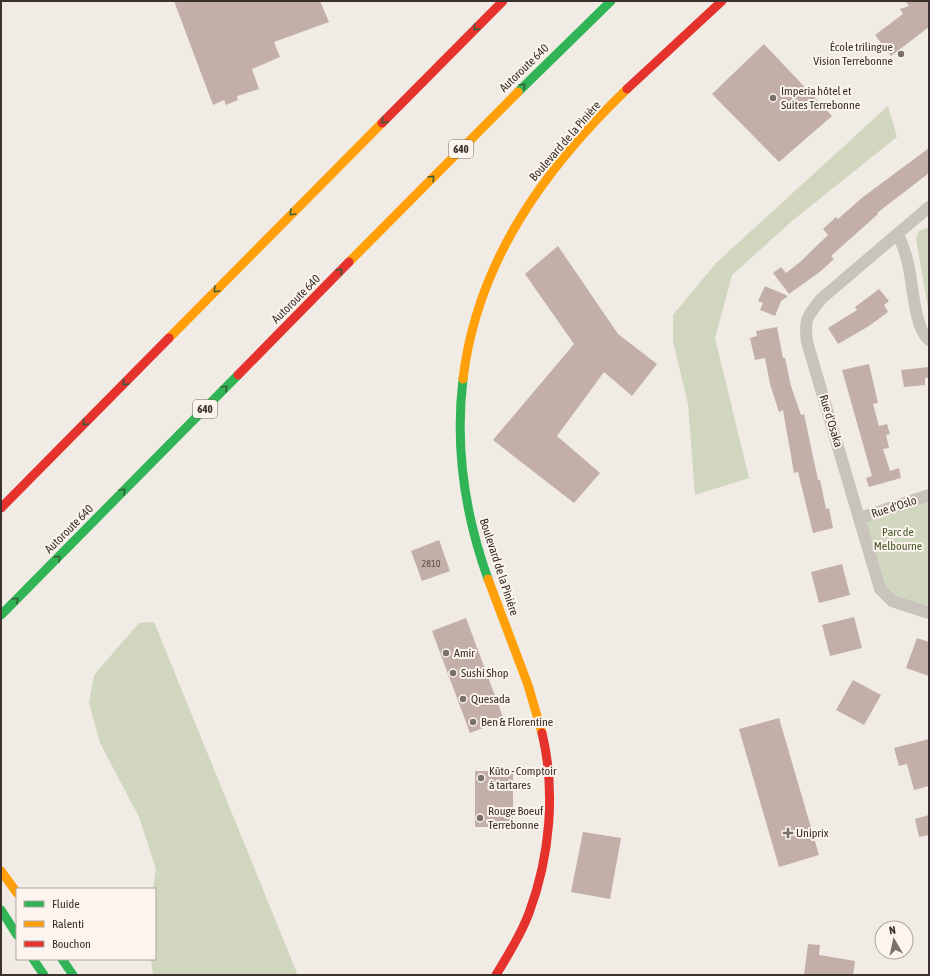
<svg xmlns="http://www.w3.org/2000/svg" width="930" height="976" viewBox="0 0 930 976" font-family="'Asap Condensed',sans-serif">
<rect width="100%" height="100%" fill="#f0ebe5"/>
<path fill="#d1d6bf" d="M888 106 897 137 792 221 732 275 715 338 749 478 695 495 688 404 673 341V315L716 263Z
M929 227V315L916 238 919 231Z
M929 495V613L880 589 860 518Z
M154 622 297 973 298 975H153L151 959H155V889H153L156 869 139 817 100 743 89 703 94 675 139 623Z"/>
<path fill="#c3afa7" d="M174 1H320L329 22 274 42 280 57 252 69 259 89 237 96 238 100 226 105 224 100 213 105Z
M905 1H929V27L891 56 875 35 903 14 900 9 909 6Z
M764 44 832 116 779 162 712 94Z
M929 148V173L877 213 878 214 831 256 834 259 821 271 789 294 773 273 781 267 786 273 800 262 828 235 823 229 836 217 838 219 863 197Z
M558 246 618 334 657 364 632 396 604 372 557 436 600 473 574 503 493 440 574 344 525 274Z
M765 286 788 296 781 301 775 316 760 310 763 303 758 301Z
M879 289 889 301 884 305 888 312 869 326 838 344 828 328 857 310 855 307Z
M777 327 783 358H785L791 386 801 415 804 414 818 480H820L826 509 829 508 833 528 813 533 798 472 794 473 783 410 779 412 770 384 765 358 755 360 750 338 757 336 756 331Z
M869 364 878 403 873 404 879 426 887 424 890 434 886 435 889 448 883 449 890 471 899 468 901 478 869 487 866 478 872 476 842 370Z
M929 367V378H925V385L904 387 901 370Z
M439 540 450 571 422 581 411 551Z
M842 564 850 595 819 603 811 572Z
M854 617 862 648 830 656 822 625Z
M466 618 504 720 470 733 432 631Z
M917 638 929 642V676L906 668Z
M853 680 881 695 864 725 836 710Z
M779 718 819 855 779 867 739 729Z
M929 739V786L914 790 907 764 899 766 894 748Z
M475 771H513V827H475Z
M929 815V835L919 837 915 819Z
M583 832 621 838 610 899 571 892Z
M808 944 820 945 819 955 855 961 853 975H804Z"/>
<g fill="none" stroke-linecap="round" stroke-linejoin="round">
<path stroke="#c9c3be" stroke-width="12" d="M929 207 821 299C807 317 804 319 807 342L880 589 892 601 929 613
M898 234C902 244 906 253 908 264 913 283 914 328 929 340
M860 518 929 495"/>
<path stroke="#30b455" stroke-width="9" d="M518 92 611 1
M463 379C455 446 465 515 488 579
M1 615 238 375
M1 910 17 935
M33 959 44 975
M62 959 73 975"/>
<path stroke="#ff9f0a" stroke-width="9" d="M349 262 518 92
M169 338 382 123
M463 379C477 262 544 169 627 89
M488 579 528 685 542 733
M1 871 17 893"/>
<path stroke="#e5322d" stroke-width="9" d="M627 89 722 1
M382 123 503 1
M238 375 349 262
M1 508 169 338
M496 975C508 955 521 935 529 913 550 857 556 791 542 733"/>
</g>
<defs><path id="oneway-chevron" d="M-2-3.5L2.5 0L-2 3.5" fill="none" stroke-width="1.6" stroke-linecap="round" stroke-linejoin="round"/></defs>
<g stroke="#375e3a">
<use href="#oneway-chevron" transform="translate(476 28) rotate(135)"/>
<use href="#oneway-chevron" transform="translate(523 86) rotate(-45)"/>
<use href="#oneway-chevron" transform="translate(384 121) rotate(135)"/>
<use href="#oneway-chevron" transform="translate(432 178) rotate(-45)"/>
<use href="#oneway-chevron" transform="translate(292 213) rotate(135)"/>
<use href="#oneway-chevron" transform="translate(340 271) rotate(-45)"/>
<use href="#oneway-chevron" transform="translate(216 290) rotate(135)"/>
<use href="#oneway-chevron" transform="translate(125 383) rotate(135)"/>
<use href="#oneway-chevron" transform="translate(225 388) rotate(-45)"/>
<use href="#oneway-chevron" transform="translate(85 423) rotate(135)"/>
<use href="#oneway-chevron" transform="translate(123 491) rotate(-45)"/>
<use href="#oneway-chevron" transform="translate(58 558) rotate(-45)"/>
<use href="#oneway-chevron" transform="translate(16 600) rotate(-45)"/>
</g>
<g fill="#7a716c" stroke="#fbf5ee" stroke-width="1.5">
<circle cx="901" cy="54" r="4"/>
<circle cx="773" cy="98" r="4"/>
<circle cx="446" cy="653" r="4"/>
<circle cx="453" cy="673" r="4"/>
<circle cx="463" cy="699" r="4"/>
<circle cx="473" cy="722" r="4"/>
<circle cx="481" cy="778" r="4"/>
<circle cx="480" cy="818" r="4"/>
<path d="M786 827h4v4h4v4h-4v4h-4v-4h-4v-4h4z"/>
</g>
<g text-anchor="middle" stroke-width="4" stroke-linejoin="round" paint-order="stroke">
<g font-size="10" fill="#5d504a">
<text x="431" y="567">2810</text>
</g>
<g fill="#fbf5ee" stroke="#756b66" stroke-width="1">
<rect x="449" y="140" width="24" height="18" rx="3"/>
<rect x="193" y="400" width="24" height="18" rx="3"/>
</g>
<g font-size="11" font-weight="bold" fill="#3b302b">
<text x="461" y="153">640</text>
<text x="205" y="413">640</text>
</g>
<g font-size="12" fill="#3b302b" stroke="#fbf5ee" text-anchor="start">
<text x="893" y="51" text-anchor="end">École trilingue<tspan x="893" dy="14">Vision Terrebonne</tspan></text>
<text x="781" y="95">Imperia hôtel et<tspan x="781" dy="14">Suites Terrebonne</tspan></text>
<text x="454" y="657">Amir</text>
<text x="461" y="677">Sushi Shop</text>
<text x="471" y="703">Quesada</text>
<text x="481" y="726">Ben &amp; Florentine</text>
<text x="489" y="775">Küto - Comptoir<tspan x="489" dy="14">à tartares</tspan></text>
<text x="488" y="815">Rouge Boeuf<tspan x="488" dy="14">Terrebonne</tspan></text>
<text x="796" y="837">Uniprix</text>
</g>
<g font-size="12" fill="#3b302b" stroke="#fbf5ee">
<text transform="translate(524 68) rotate(-44)" y="4">Autoroute 640</text>
<text transform="translate(565 141) rotate(-49)" y="4">Boulevard de la Pinière</text>
<text transform="translate(296 299) rotate(-45)" y="4">Autoroute 640</text>
<text transform="translate(831 421) rotate(73)" y="4">Rue d'Osaka</text>
<text transform="translate(894 507) rotate(-18)" y="4">Rue d'Oslo</text>
<text transform="translate(69 529) rotate(-45)" y="4">Autoroute 640</text>
<text transform="translate(499 567) rotate(72)" y="4">Boulevard de la Pinière</text>
</g>
<g font-size="12" fill="#4a5a2e" stroke="#fbf5ee">
<text x="898" y="536">Parc de<tspan x="898" dy="14">Melbourne</tspan></text>
</g>
</g>
<rect width="930" height="976" fill="none" stroke="#3b302b" stroke-width="4"/>
<rect x="16" y="888" width="140" height="72" fill="#fbf5ee" stroke="#aea6a0"/>
<rect x="24" y="901" width="20" height="6" fill="#30b455" stroke="#aea6a0"/>
<text x="52" y="908" font-size="12" fill="#3b302b">Fluide</text>
<rect x="24" y="921" width="20" height="6" fill="#ff9f0a" stroke="#aea6a0"/>
<text x="52" y="928" font-size="12" fill="#3b302b">Ralenti</text>
<rect x="24" y="941" width="20" height="6" fill="#e5322d" stroke="#aea6a0"/>
<text x="52" y="948" font-size="12" fill="#3b302b">Bouchon</text>
<g transform="translate(894 940) rotate(351)"><circle r="19" fill="#fbf5ee" stroke="#aea6a0"/>
<path d="M0-3L7 15L0 10L-7 15Z" fill="#7a716c"/>
<text y="-6" font-size="11" font-weight="bold" text-anchor="middle" fill="#3b302b">N</text>
</g>
</svg>
